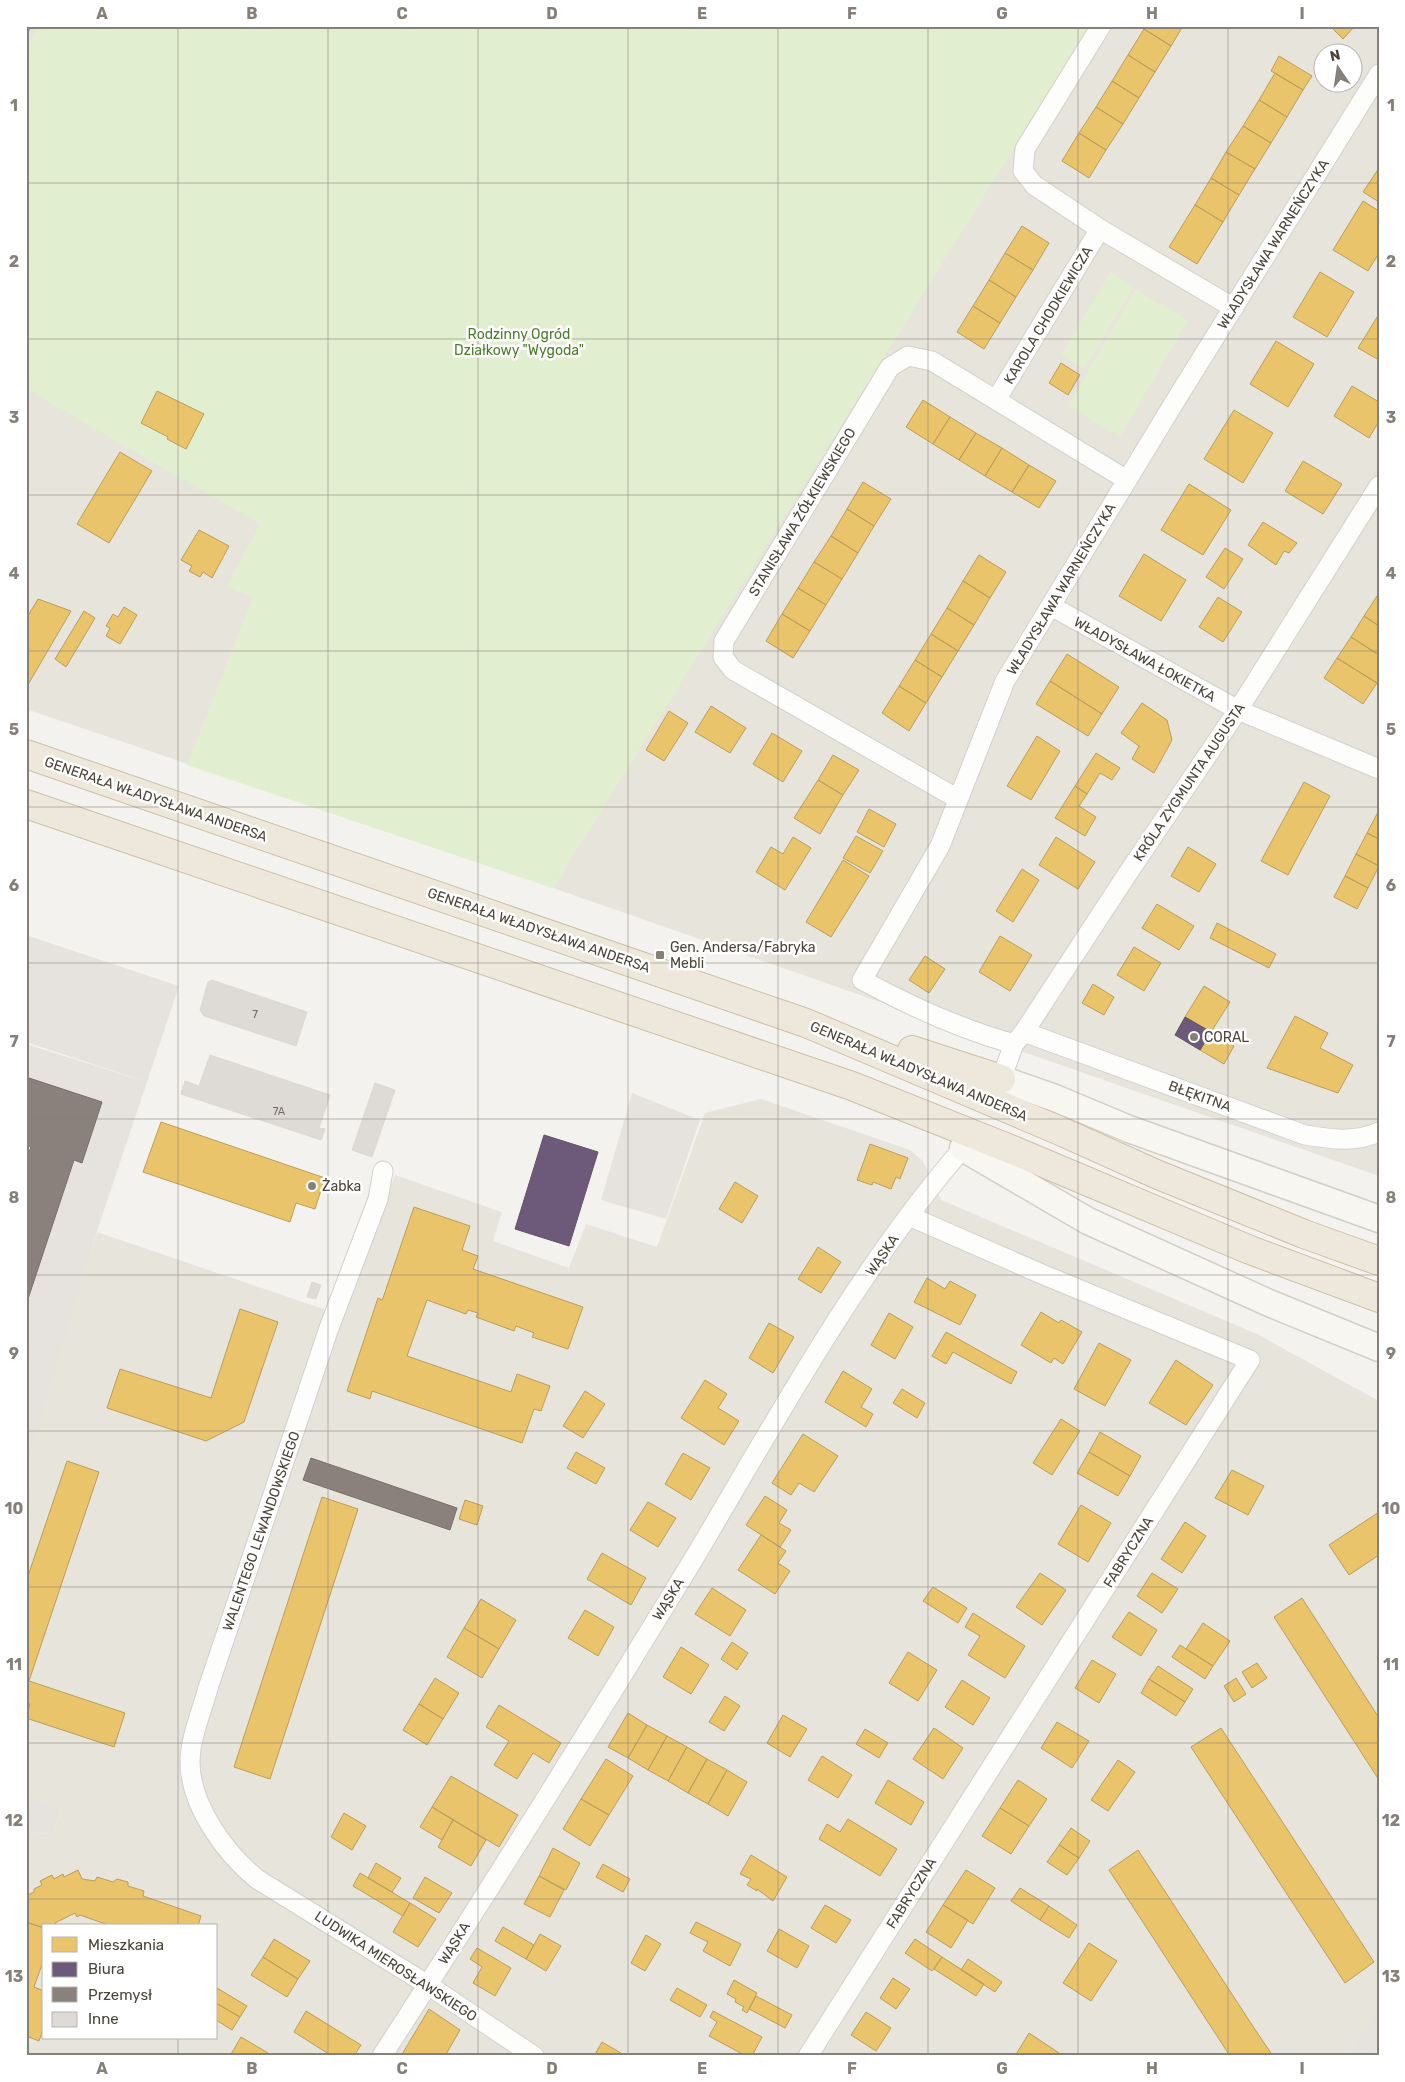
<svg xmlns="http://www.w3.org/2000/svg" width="1405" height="2082" viewBox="0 0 1405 2082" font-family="Rubik,sans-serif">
<rect width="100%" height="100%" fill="#f4f2ee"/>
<path fill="#e7e4dc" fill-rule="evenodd" d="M26 26H1379V1176L553 888 26 709ZM1322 52H1352V82H1322Z
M761 1099 910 1150 923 1161 941 1200 1257 1334 1379 1401V2014L1352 2056H26V1833L29 1832 53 1833 61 1811 26 1796V1455L97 1232 338 1314 395 1175 502 1212 493 1241 569 1268 586 1224 657 1247 705 1113ZM44 1926H216V2038H44Z"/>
<path fill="#e6e2de" d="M26 1044 147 1082 96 1234 26 1463Z
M26 1796 61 1810 53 1833 29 1832 26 1833Z"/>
<path fill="#e1eecf" d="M40 26H1090L553 888 187 765 253 597 226 587 260 524 26 389V48Z
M1111 272 1134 287 1084 369 1061 355Z
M1135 290 1188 320 1120 437 1068 406Z"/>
<path fill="#e6e3df" d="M26 935 179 986 147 1082 26 1042Z
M632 1093 700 1120 666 1219 601 1200Z
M1379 2007V2047L1373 2056H1347Z"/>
<path fill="#e9c46a" stroke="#ba9e5b" d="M26 26H30L26 43Z
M1145 26H1183L1171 46 1144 29Z
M1330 26H1355L1343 39Z
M1144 29 1171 46 1155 72 1128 55Z
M1128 55 1155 72 1139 98 1112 81Z
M1279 56 1312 76 1303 90 1271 71Z
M1275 73 1303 90 1287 117 1259 100Z
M1112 81 1139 98 1123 124 1096 107Z
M1259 100 1287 117 1271 143 1243 126Z
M1096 107 1123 124 1106 150 1079 133Z
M1243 126 1271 143 1255 169 1226 152Z
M1079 133 1106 150 1089 178 1062 161Z
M1226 152 1255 169 1239 195 1211 178Z
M1379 168V202L1363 192Z
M1211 178 1239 195 1223 222 1195 205Z
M1363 201 1379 211V253L1368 271 1333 250Z
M1195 205 1223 222 1197 264 1169 247Z
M1022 226 1049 243 1033 270 1005 253Z
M1005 253 1033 270 1016 297 989 280Z
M1320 272 1354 292 1327 337 1293 317Z
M989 280 1016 297 1000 323 973 306Z
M973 306 1000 323 984 349 957 332Z
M1379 314V360L1358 348Z
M1276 341 1314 364 1288 407 1250 384Z
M1061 363 1080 375 1068 395 1049 383Z
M1352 386 1379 402V421L1369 438 1334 416Z
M157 391 204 414 186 449 167 439 168 437 141 423Z
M923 400 950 417 933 444 906 427Z
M1234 410 1273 433 1243 483 1204 459Z
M950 417 976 433 959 460 933 444Z
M976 433 1002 448 985 476 959 460Z
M1002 448 1029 465 1012 492 985 476Z
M120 452 152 471 109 543 77 524Z
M1303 461 1342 484 1323 514 1285 491Z
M1029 465 1056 481 1039 508 1012 492Z
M863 482 891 499 874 526 847 509Z
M1189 484 1231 510 1203 555 1161 530Z
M847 509 874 526 858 553 831 536Z
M1263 522 1297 543 1289 553 1284 551 1276 565 1248 545Z
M199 530 229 546 212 578 203 572 200 577 189 571 192 566 181 560Z
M831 536 858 553 842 579 814 562Z
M1225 548 1243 559 1224 589 1206 577Z
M1144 554 1186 580 1161 621 1119 596Z
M979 555 1006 572 990 598 963 581Z
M814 562 842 579 826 605 798 588Z
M963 581 990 598 974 625 947 608Z
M798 588 826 605 810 631 782 614Z
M1377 596 1379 597V626L1364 616Z
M1218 597 1242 612 1223 642 1199 627Z
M38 599 71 611 26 688V619Z
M124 607 137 615 120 644 106 636 110 628 106 626 113 614 118 617Z
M947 608 974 625 958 651 931 634Z
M84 611 95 618 66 667 55 659Z
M782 614 810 631 793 658 766 641Z
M1364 616 1379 626V655L1351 637Z
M931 634 958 651 942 677 915 660Z
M1351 637 1379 655V680L1377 683 1337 658Z
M1067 654 1119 687 1102 714 1050 681Z
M1337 658 1377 683 1363 704 1324 678Z
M915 660 942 677 926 703 899 686Z
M1050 681 1102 714 1088 736 1036 704Z
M899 686 926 703 909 731 882 713Z
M1142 703 1167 720 1172 740 1154 773 1132 759 1139 746 1121 733Z
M711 706 746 728 730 753 695 732Z
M669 711 688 723 664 761 646 750Z
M772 733 802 751 783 782 753 764Z
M1037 736 1060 751 1031 800 1007 786Z
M1096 753 1120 768 1112 780 1100 773 1087 794 1075 786Z
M833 755 859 770 843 795 818 780Z
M818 780 843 795 820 834 794 818Z
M1304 782 1330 796 1288 875 1261 861Z
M1075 786 1087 794 1079 806 1096 817 1085 836 1055 818Z
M869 809 896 824 884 847 857 832Z
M1378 812H1379V839L1367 833Z
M1367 833 1379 839V866L1356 854Z
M856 836 883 851 870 873 843 858Z
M793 837 811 848 785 890 756 872 771 847 783 854Z
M1056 837 1095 862 1078 889 1039 865Z
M1188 847 1216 864 1199 892 1171 876Z
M1356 854 1379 866 1368 888 1345 876Z
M843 860 869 876 831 937 806 922Z
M1022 869 1039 880 1013 922 996 911Z
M1345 876 1368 888 1357 909 1334 897Z
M1157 904 1194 926 1179 950 1142 928Z
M1217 923 1276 954 1269 968 1210 938Z
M1000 936 1032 955 1010 991 979 972Z
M1134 947 1161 963 1144 991 1117 975Z
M925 956 945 969 929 993 909 980Z
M1093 984 1114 997 1104 1015 1082 1003Z
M1204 986 1230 1002 1211 1032 1185 1017Z
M1295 1016 1328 1033 1320 1048 1353 1065 1338 1093 1267 1068Z
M1211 1032 1234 1046 1224 1064 1200 1050Z
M161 1122 325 1178 315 1209 296 1203 290 1222 143 1172Z
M870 1144 908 1158 900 1179 896 1177 891 1189 873 1182 872 1185 857 1180Z
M735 1182 758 1196 742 1223 719 1209Z
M414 1207 470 1226 462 1250 478 1256 473 1269 583 1307 568 1349 532 1337 534 1333 516 1326 514 1331 476 1317 478 1313 468 1310 466 1314 427 1300 407 1356 511 1392 517 1374 550 1386 541 1411 534 1409 522 1443 372 1391 370 1399 347 1391 378 1298 382 1300 383 1298Z
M818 1247 841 1262 821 1293 798 1279Z
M927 1278 945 1289 950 1281 976 1295 960 1325 914 1302Z
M240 1309 278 1322 244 1422 206 1441 107 1408 120 1369 211 1398Z
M1041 1312 1059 1323 1061 1320 1082 1332 1063 1364 1054 1358 1051 1363 1021 1345Z
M889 1313 913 1327 895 1359 871 1345Z
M769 1323 794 1337 773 1373 749 1358Z
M946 1332 1017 1372 1011 1384 953 1352 946 1364 932 1356Z
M1099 1343 1131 1360 1105 1406 1074 1389Z
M1176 1360 1213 1385 1186 1425 1149 1403Z
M843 1371 872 1389 861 1407 873 1414 866 1427 825 1402Z
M705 1380 727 1394 718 1408 739 1421 724 1445 681 1418Z
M902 1389 925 1403 917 1418 893 1403Z
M585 1391 605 1404 583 1438 563 1426Z
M1061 1419 1080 1431 1052 1475 1033 1463Z
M1100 1432 1141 1456 1130 1476 1089 1452Z
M803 1434 838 1456 814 1492 799 1483 791 1495 772 1483Z
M576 1452 605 1468 596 1484 567 1468Z
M1089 1452 1130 1476 1118 1496 1077 1473Z
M683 1453 710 1468 691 1500 665 1484Z
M67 1461 99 1472 29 1681 125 1713 114 1747 26 1718 30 1704 26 1703V1582Z
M1232 1470 1264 1486 1248 1515 1215 1498Z
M765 1496 787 1510 779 1523 791 1530 780 1547 746 1525Z
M322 1497 358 1509 270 1779 234 1767Z
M465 1500 483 1506 477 1525 459 1519Z
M648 1502 676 1518 658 1547 630 1530Z
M1081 1505 1111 1523 1088 1562 1058 1544Z
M1379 1512V1555L1349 1575 1329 1545Z
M1185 1522 1206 1536 1182 1573 1161 1559Z
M761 1535 786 1551 778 1563 790 1571 775 1594 738 1570Z
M602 1553 646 1578 631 1605 587 1579Z
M1040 1573 1066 1590 1042 1625 1016 1607Z
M1152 1573 1178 1589 1162 1613 1137 1596Z
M933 1587 967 1608 958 1623 923 1601Z
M712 1588 746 1610 730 1636 695 1614Z
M1302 1598 1379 1718V1780L1274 1617Z
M481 1599 516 1620 499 1649 464 1628Z
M585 1610 614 1627 598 1656 568 1638Z
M1129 1612 1157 1630 1141 1656 1112 1637Z
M973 1613 1025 1646 1005 1678 968 1655 980 1636 965 1627Z
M1203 1623 1230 1641 1213 1666 1186 1649Z
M464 1628 499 1649 482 1678 447 1657Z
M732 1642 748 1653 737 1670 721 1659Z
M1180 1645 1213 1666 1205 1679 1172 1657Z
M681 1647 709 1665 691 1694 663 1677Z
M908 1652 937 1670 918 1701 889 1683Z
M1092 1660 1116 1674 1099 1703 1075 1688Z
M1257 1663 1267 1678 1252 1688 1242 1672Z
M1158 1666 1193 1689 1185 1702 1149 1679Z
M435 1678 459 1693 443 1719 419 1704Z
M1236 1678 1246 1694 1234 1702 1224 1686Z
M1149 1679 1185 1702 1176 1716 1141 1693Z
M962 1680 990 1698 973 1725 945 1707Z
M725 1696 740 1706 724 1731 709 1722Z
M419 1704 443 1719 427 1745 403 1730Z
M499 1705 561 1743 549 1763 533 1753 517 1779 494 1765 509 1741 486 1727Z
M628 1713 647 1725 628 1758 608 1747Z
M783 1715 807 1729 790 1757 767 1743Z
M1057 1722 1089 1741 1072 1768 1041 1748Z
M647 1725 667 1736 648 1770 628 1758Z
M934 1728 963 1748 943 1779 913 1759Z
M1221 1728 1374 1962 1345 1983 1191 1747Z
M865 1729 888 1743 879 1758 856 1744Z
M667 1736 687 1747 668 1781 648 1770Z
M687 1747 707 1759 688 1793 668 1781Z
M822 1756 852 1775 838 1798 808 1780Z
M606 1759 633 1776 609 1815 581 1799Z
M707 1759 727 1770 708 1804 688 1793Z
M1118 1760 1135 1772 1108 1811 1091 1800Z
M727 1770 747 1782 728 1816 708 1804Z
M451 1776 518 1815 499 1847 432 1807Z
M888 1780 924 1802 911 1825 875 1803Z
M1018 1780 1047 1799 1029 1826 1000 1808Z
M581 1799 609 1815 590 1846 563 1829Z
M432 1807 453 1820 442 1840 420 1827Z
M1000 1808 1029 1826 1011 1854 982 1836Z
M344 1813 366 1826 352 1850 331 1837Z
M848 1819 897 1849 880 1876 819 1839 827 1824 840 1832Z
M453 1820 486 1840 471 1866 438 1847Z
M1071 1828 1090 1841 1079 1858 1059 1845Z
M1059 1845 1079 1858 1067 1875 1047 1862Z
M553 1848 580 1863 566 1890 539 1876Z
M1138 1850 1254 2028 1273 2056H1230L1109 1870Z
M751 1855 787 1877 773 1901 757 1889V1891L747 1885 751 1879 740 1874Z
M376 1863 401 1878 392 1892 368 1878Z
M603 1864 630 1879 623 1892 596 1877Z
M78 1870 82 1879 95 1881 97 1877 113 1882 117 1879 128 1882V1886L144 1891 143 1896 201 1916 198 1926H111L80 1915 77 1917 75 1913 55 1923 57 1926H44V1928L26 1922V1896L34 1892V1889L42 1885 40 1881 52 1875 54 1879 63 1874 64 1877Z
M966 1870 995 1888 973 1924 943 1905Z
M360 1873 410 1903 403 1916 353 1886Z
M539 1876 564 1890 550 1917 524 1904Z
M425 1877 452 1893 439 1913 413 1898Z
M1020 1888 1049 1906 1040 1920 1011 1901Z
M410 1903 436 1919 418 1947 393 1932Z
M825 1905 851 1920 836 1943 811 1928Z
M943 1905 968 1920 951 1948 926 1932Z
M1049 1906 1077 1925 1069 1938 1040 1920Z
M26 1922 44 1928V1959L34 1987 44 1991V2026L39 2041 26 2036Z
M696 1922 741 1944 730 1966 703 1951 708 1942 690 1933Z
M503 1927 534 1945 526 1959 495 1941Z
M779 1929 809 1946 797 1968 767 1951Z
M540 1934 561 1946 546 1971 526 1959Z
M646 1935 661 1944 645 1971 631 1963Z
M274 1939 310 1961 298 1979 263 1957Z
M915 1939 942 1957 932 1971 905 1953Z
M1089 1943 1117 1961 1091 2001 1063 1983Z
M477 1948 511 1968 495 1996 473 1983 482 1967 470 1959Z
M263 1957 298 1979 287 1997 251 1975Z
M942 1957 984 1984 976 1996 934 1969Z
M968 1959 1002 1982 995 1992 961 1970Z
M893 1978 910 1989 896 2009 880 1998Z
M734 1980 757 1993 747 2013 742 2010 744 2007 735 2002 736 1999 727 1994Z
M217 1988 247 2006 240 2017 216 2003Z
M677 1988 707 2005 700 2017 670 2000Z
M756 1996 792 2015 785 2028 749 2009Z
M216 2003 240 2017 232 2030 216 2020Z
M429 2009 460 2030 445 2056H401Z
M306 2011 361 2045 354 2056H332L294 2032Z
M713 2011 762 2037 752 2056H746L709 2036 717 2022 710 2017Z
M866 2012 891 2028 876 2051 851 2035Z
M1029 2033 1059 2053 1057 2056H1015Z
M241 2037 273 2056H230Z
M602 2042 626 2056H594Z"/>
<path fill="#6d597a" stroke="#635366" d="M1185 1017 1211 1032 1200 1050 1175 1035Z
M544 1135 598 1152 569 1246 515 1229Z"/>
<path fill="#8a817c" stroke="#776f68" d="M26 1077 102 1102 82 1163 74 1160 26 1305V1160L31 1147 26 1145Z
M311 1458 457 1508 450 1530 303 1480Z"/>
<path fill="#dedbd6" stroke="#dcd9d4" d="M212 980 307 1012 296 1046 204 1016 200 1010 208 982Z
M210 1055 330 1095 319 1128 325 1129 321 1140 181 1094 185 1081 199 1086Z
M375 1083 395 1090 372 1157 352 1150Z
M312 1282 321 1285 316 1299 307 1297Z"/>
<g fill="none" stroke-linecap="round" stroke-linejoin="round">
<g stroke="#d2d0cb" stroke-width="21">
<path id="street" d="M1101 26 1025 149 1023 171 1034 185 1100 229 1234 308
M996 400 1100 229
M1051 606 1238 710 1379 769
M958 799 733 670 723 657 724 641 890 367 908 356 932 361 1127 480
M1024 1032 1305 1135C1330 1139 1355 1143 1379 1132
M1014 1044C963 1030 908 1005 862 980L940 846 1005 681 1177 398 1379 74
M1001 1079 1014 1044 1024 1032 1126 876 1238 710 1379 486
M383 1171 378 1199 329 1328 208 1688C202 1711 190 1738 190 1762 190 1805 225 1853 257 1879L428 1985 534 2056
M382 2056C488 1892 592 1726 693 1560 777 1419 856 1272 963 1148
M808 2056 1250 1360 1044 1275 909 1216"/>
</g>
<g stroke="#d3cfc5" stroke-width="29">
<path id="secondary" d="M1001 1079 1055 1098 1129 1129 1379 1219
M963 1148 1088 1221 1269 1303 1379 1348"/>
</g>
<g stroke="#ccbfa9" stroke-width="30">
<path id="highway" d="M26 754 806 1023 1058 1130 1156 1174 1304 1234 1379 1261
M26 804 852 1086 1015 1151 1250 1250 1379 1298
M912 1050 1001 1079"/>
</g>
<use href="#street" stroke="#fdfdfc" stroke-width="19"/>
<use href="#secondary" stroke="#f7f6f1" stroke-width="26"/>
<use href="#highway" stroke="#ede8db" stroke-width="28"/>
</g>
<path fill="none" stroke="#868178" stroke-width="1" stroke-opacity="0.55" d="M178 26V1926M328 26V2056M478 26V2056M628 26V2056M778 26V2056M928 26V2056M1078 26V2056M1228 26V2056M26 183H1379M26 339H1379M26 495H1379M26 651H1379M26 807H1379M26 963H1379M26 1119H1379M26 1275H1379M26 1431H1379M26 1587H1379M26 1743H1379M26 1899H1379M178 2038V2056"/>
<g fill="#868178" stroke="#fff" stroke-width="2">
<rect x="655" y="950" width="10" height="10" rx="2.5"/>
<circle cx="1194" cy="1037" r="5"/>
<circle cx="312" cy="1186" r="5"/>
</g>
<g text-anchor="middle" stroke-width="5" stroke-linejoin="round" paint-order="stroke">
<g font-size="11" fill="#706a61">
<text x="255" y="1018">7</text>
<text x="279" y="1115">7A</text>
</g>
<g font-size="14" fill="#4b4439" stroke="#fff">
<text transform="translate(1273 244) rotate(-58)" y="5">WŁADYSŁAWA WARNEŃCZYKA</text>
<text transform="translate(1048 315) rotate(-59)" y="5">KAROLA CHODKIEWICZA</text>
<text transform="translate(802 512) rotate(-59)" y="5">STANISŁAWA ŻÓŁKIEWSKIEGO</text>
<text transform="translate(1061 589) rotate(-59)" y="5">WŁADYSŁAWA WARNEŃCZYKA</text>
<text transform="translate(1145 659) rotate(29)" y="5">WŁADYSŁAWA ŁOKIETKA</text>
<text transform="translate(1189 782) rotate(-56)" y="5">KRÓLA ZYGMUNTA AUGUSTA</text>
<text transform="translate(156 799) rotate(19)" y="5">GENERAŁA WŁADYSŁAWA ANDERSA</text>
<text transform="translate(539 930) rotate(19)" y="5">GENERAŁA WŁADYSŁAWA ANDERSA</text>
<text transform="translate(919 1071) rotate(23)" y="5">GENERAŁA WŁADYSŁAWA ANDERSA</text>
<text transform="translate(1200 1096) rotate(20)" y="5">BŁĘKITNA</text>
<text transform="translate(882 1255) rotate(-55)" y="5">WĄSKA</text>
<text transform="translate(261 1531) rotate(-71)" y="5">WALENTEGO LEWANDOWSKIEGO</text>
<text transform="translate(1128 1552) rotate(-58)" y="5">FABRYCZNA</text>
<text transform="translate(668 1599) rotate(-58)" y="5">WĄSKA</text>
<text transform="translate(911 1893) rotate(-58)" y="5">FABRYCZNA</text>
<text transform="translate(454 1943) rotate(-58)" y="5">WĄSKA</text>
<text transform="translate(396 1966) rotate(33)" y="5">LUDWIKA MIEROSŁAWSKIEGO</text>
</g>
<g font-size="14" fill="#4a7f2a" stroke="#fff">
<text x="519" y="339">Rodzinny Ogród<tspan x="519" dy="16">Działkowy "Wygoda"</tspan></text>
</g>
<g font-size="14" fill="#4b4439" stroke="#fff" text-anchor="start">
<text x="670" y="952">Gen. Andersa/Fabryka<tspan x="670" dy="16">Mebli</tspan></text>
<text x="1204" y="1042">CORAL</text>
<text x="322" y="1191">Żabka</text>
</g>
</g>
<rect width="1405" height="2082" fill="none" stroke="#ffffff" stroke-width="55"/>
<rect x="42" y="1924" width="175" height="115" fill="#ffffff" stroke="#b7b4b0"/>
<rect x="52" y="1937" width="25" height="15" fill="#e9c46a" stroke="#b7b4b0"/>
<text x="88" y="1950" font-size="15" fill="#4b4439">Mieszkania</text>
<rect x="52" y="1962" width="25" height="15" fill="#6d597a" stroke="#b7b4b0"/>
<text x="88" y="1974" font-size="15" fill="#4b4439">Biura</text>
<rect x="52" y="1987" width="25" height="15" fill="#8a817c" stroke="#b7b4b0"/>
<text x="88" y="2000" font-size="15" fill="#4b4439">Przemysł</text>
<rect x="52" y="2012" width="25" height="15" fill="#dedbd6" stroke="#b7b4b0"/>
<text x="88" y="2024" font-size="15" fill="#4b4439">Inne</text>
<g transform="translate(1338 68) rotate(347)"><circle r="24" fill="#ffffff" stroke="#b7b4b0"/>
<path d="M0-4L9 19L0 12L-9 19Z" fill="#868178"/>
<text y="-8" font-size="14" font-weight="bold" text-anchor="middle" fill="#4b4439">N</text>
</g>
<rect x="28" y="28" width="1350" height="2026" fill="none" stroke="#868178" stroke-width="2"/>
<g font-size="16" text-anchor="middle" font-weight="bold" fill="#868178">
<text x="102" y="19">A</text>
<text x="252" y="19">B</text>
<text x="402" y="19">C</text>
<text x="552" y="19">D</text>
<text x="702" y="19">E</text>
<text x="852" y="19">F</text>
<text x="1002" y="19">G</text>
<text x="1152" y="19">H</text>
<text x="1302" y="19">I</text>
<text x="14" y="111">1</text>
<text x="1391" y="111">1</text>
<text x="14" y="267">2</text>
<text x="1391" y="267">2</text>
<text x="14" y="423">3</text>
<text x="1391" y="423">3</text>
<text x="14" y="579">4</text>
<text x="1391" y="579">4</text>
<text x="14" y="735">5</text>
<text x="1391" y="735">5</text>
<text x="14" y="891">6</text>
<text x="1391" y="891">6</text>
<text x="14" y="1047">7</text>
<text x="1391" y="1047">7</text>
<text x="14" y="1203">8</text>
<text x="1391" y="1203">8</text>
<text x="14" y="1359">9</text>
<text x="1391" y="1359">9</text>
<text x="14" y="1514">10</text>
<text x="1391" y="1514">10</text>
<text x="14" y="1670">11</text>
<text x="1391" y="1670">11</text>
<text x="14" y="1826">12</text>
<text x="1391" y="1826">12</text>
<text x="14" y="1982">13</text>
<text x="1391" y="1982">13</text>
<text x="102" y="2074">A</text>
<text x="252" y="2074">B</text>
<text x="402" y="2074">C</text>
<text x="552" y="2074">D</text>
<text x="702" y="2074">E</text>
<text x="852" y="2074">F</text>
<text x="1002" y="2074">G</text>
<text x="1152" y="2074">H</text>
<text x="1302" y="2074">I</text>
</g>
</svg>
